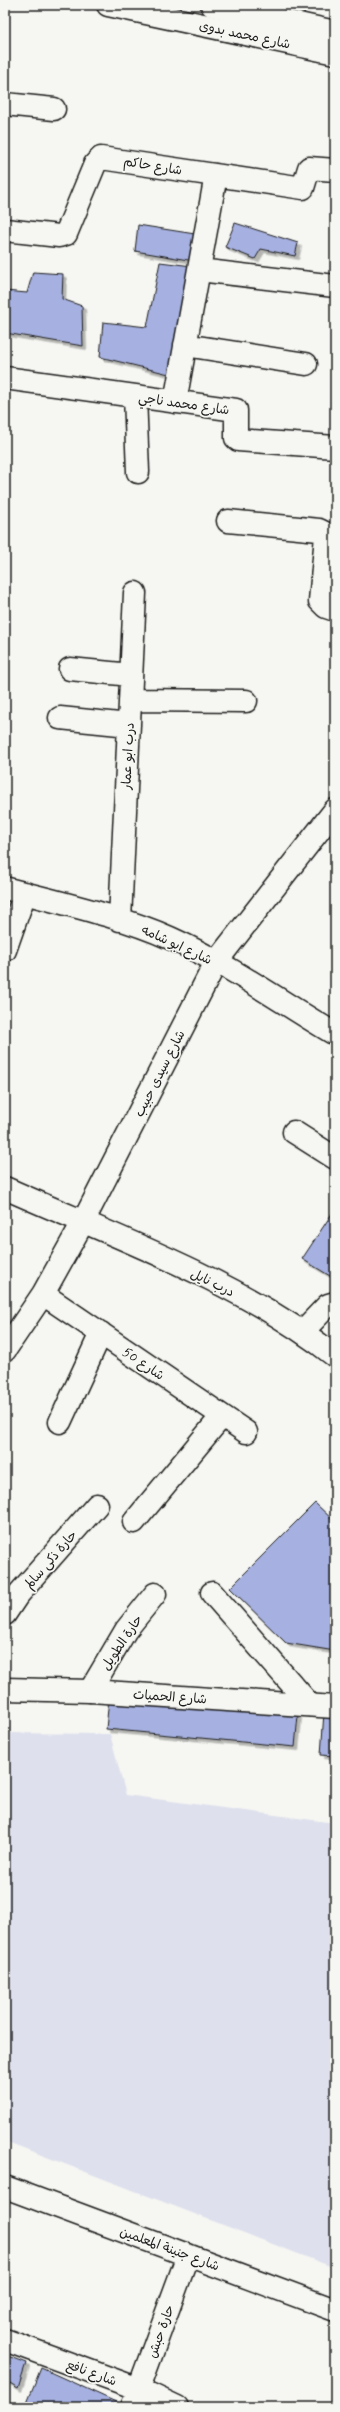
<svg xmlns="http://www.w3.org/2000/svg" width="340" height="2412" viewBox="0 0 340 2412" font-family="Mynerve,'Playpen Sans Arabic',sans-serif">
<defs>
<filter id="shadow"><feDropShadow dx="3.5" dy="3.5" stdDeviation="0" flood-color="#0004"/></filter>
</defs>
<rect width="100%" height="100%" fill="#f6f6f2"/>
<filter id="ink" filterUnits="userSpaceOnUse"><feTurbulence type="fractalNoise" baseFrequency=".025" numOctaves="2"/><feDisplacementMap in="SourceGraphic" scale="8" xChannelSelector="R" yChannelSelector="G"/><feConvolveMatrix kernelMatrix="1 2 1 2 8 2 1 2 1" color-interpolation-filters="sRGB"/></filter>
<g filter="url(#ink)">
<path fill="#dee1ed" d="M5 1733 110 1734 126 1795 335 1823V2268L5 2141Z"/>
<path fill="#a6b1e1" stroke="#1c1c1c" filter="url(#shadow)" d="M235 223 298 243 295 256 261 249 255 259 225 247Z
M138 225 195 234 194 261 135 251Z
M160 262 192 266 173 375 100 357 103 322 147 327Z
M33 272 63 274 62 299 82 306 83 346 5 333V291L27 293Z
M335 1209V1279L302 1259Z
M315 1503 335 1522V1651L286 1643 230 1588Z
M109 1698 298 1715 295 1747 106 1729Z
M324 1712H335V1756L321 1755Z
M5 2355 26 2363 18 2388 5 2380Z
M41 2368 118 2403 117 2407H25Z"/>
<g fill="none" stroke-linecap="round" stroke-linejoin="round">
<g stroke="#1c1c1c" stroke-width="25">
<path id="street" d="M108 5 335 53
M5 104 54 109
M5 230 59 236 66 234 95 164 101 158 303 188 309 168 335 170
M199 270 335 286
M185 345 306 364
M5 378 236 410V438L238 440 335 447
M135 396 138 472
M175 402 216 175
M228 521 319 530 325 533 326 536 320 601 326 607 335 610
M70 669 131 675
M130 700 246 701
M60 718 129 725
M5 888C60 903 118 915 170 938 228 964 281 1002 335 1034
M120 920 135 593
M5 950 25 893
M294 1132 335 1158
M5 1188C115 1237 240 1281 335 1356
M43 1294 246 1432
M302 1332 328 1305 335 1303
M5 1350 43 1294 83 1222 216 962 335 810
M60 1422 101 1333
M134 1522 222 1416
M212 1593 310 1705
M5 1614 17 1596 97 1505
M90 1691 126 1630 155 1594
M5 2187 335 2310
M5 2340 139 2389 177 2407
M132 2407 188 2255"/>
</g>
<g stroke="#1c1c1c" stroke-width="25">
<path id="secondary" d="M212 5 335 32
M5 1689 90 1691 335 1707"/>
</g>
<use href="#street" stroke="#f6f6f2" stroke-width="22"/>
<use href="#secondary" stroke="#f6f6f2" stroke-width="22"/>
</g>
</g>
<g text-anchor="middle" stroke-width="3.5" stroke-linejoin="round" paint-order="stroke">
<g font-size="13" fill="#1c1c1c" stroke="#f6f6f2">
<text transform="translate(245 34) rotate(12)" y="5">شارع محمد بدوى</text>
<text transform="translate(153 165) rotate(9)" y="5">شارع حاكم</text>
<text transform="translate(184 403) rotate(8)" y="5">شارع محمد ناجي</text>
<text transform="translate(127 756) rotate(-87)" y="5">درب ابو عمار</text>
<text transform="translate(177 944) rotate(25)" y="5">شارع ابو شامه</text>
<text transform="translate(159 1073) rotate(-63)" y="5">شارع سيدى حبيب</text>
<text transform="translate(213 1282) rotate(26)" y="5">درب نايل</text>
<text transform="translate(144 1363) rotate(34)" y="5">شارع 50</text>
<text transform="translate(50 1559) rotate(-49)" y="5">حارة ذكى سالم</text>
<text transform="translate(121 1642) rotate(-56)" y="5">حارة الطويل</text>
<text transform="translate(170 1696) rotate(4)" y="5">شارع الحميات</text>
<text transform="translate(170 2248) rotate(20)" y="5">شارع جنينة المعلمين</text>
<text transform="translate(160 2331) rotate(-70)" y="5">حارة حبش</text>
<text transform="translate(92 2372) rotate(20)" y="5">شارع نافع</text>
</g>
</g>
<rect width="340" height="2412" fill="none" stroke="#f6f6f2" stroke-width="20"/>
<rect x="10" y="10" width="320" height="2392" fill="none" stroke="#1c1c1c" stroke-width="1.5" filter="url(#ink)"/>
</svg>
